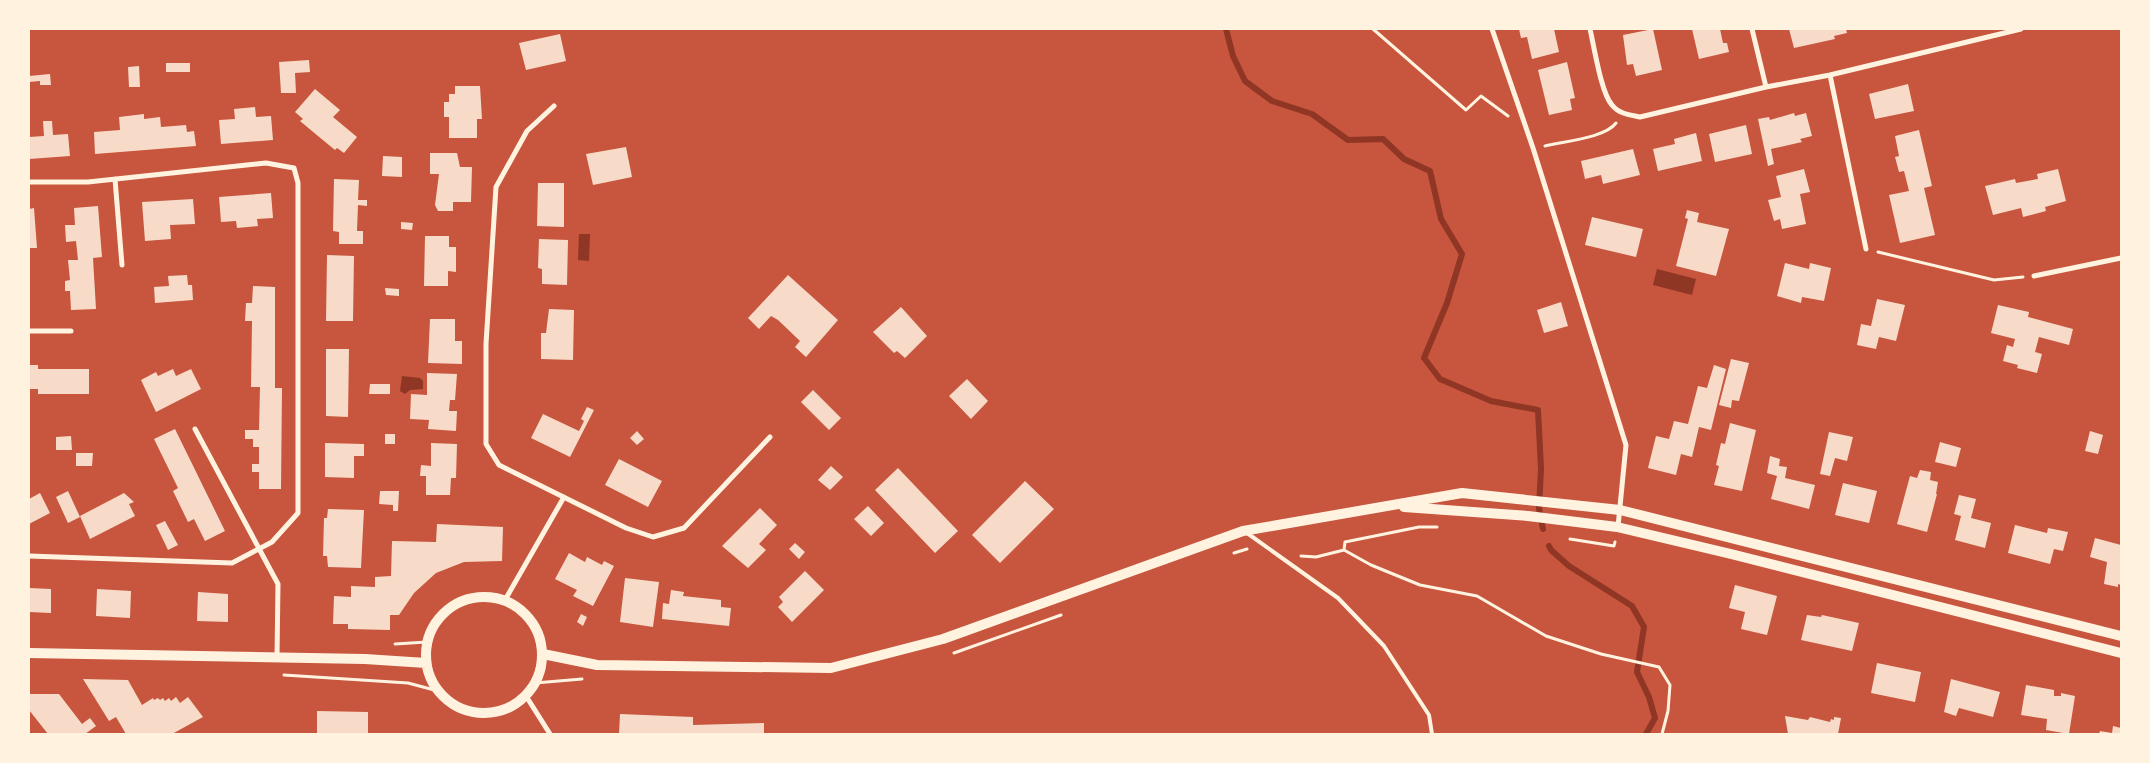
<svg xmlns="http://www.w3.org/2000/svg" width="2150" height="763" viewBox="0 0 2150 763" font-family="Helvetica,sans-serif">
<rect width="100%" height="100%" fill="#c8553d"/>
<path fill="#8f3625" d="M579 234H590L589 261 578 260Z
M1657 269 1696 279 1692 295 1653 285Z
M402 376 420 378 423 381V389L410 390 405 394 400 391Z"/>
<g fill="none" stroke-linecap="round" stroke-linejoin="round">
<path stroke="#8f3625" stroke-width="6" d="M1226 29 1233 56 1245 81 1272 101 1312 114 1348 140 1383 139 1404 159 1430 171 1441 219 1462 254 1447 303 1424 358 1440 379 1491 401 1538 410 1541 469 1539 508 1543 529
M1549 546 1551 550 1569 566 1632 606 1644 627 1637 672 1649 697 1655 718 1646 734"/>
</g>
<path fill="#f7dbc8" d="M1519 29H1554L1559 52 1532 59 1527 37 1521 38Z
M1653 29 1662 70 1636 76 1633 64 1627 65 1623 35Z
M1692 29H1720L1723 43H1727L1729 52 1699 59Z
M1789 29H1846L1847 33 1834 36 1835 39 1794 48Z
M560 34 566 61 526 70 519 43Z
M309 60 310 72 295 73 296 93H281L279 62Z
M1567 62 1575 98 1570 99 1572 110 1549 115 1538 70Z
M166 63H190V72H166Z
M139 66 140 87H129L128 67Z
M50 74 51 85H40V81L29 82V76Z
M1908 84 1914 111 1875 119 1869 94Z
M455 86H480L482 119H477V138H449V117H444V102H449V94H455Z
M315 89 340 110 333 117 357 137 344 153 337 148 335 150 318 136 300 121 303 119 295 112Z
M255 107 256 117 271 116 273 140 221 144 219 120 235 119 234 109Z
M1794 113 1795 116 1806 113 1812 136 1800 139 1802 142 1771 149 1774 164 1768 166 1758 119 1769 117 1770 120Z
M144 114V119L160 117 161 127 186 125 187 132 194 131 196 146 95 154 94 132 120 130 119 117Z
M43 121H52L53 135 68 134 70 156 29 159V137L44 136Z
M1746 125 1752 154 1715 162 1709 134Z
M1919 130 1932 186 1924 188 1935 235 1900 243 1889 195 1909 191 1904 171 1899 172 1895 157 1899 156 1895 136Z
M1696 133 1702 161 1658 171 1653 149 1675 144 1674 139Z
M626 147 632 177 593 185 586 154Z
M1633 149 1640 175 1603 184 1601 175 1585 179 1581 161Z
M430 153H457L460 167H472L471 202H453V211H438L435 205 439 174H430Z
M383 156 402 157V177L382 176Z
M1804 169 1810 192 1800 194 1806 224 1782 229 1780 219 1774 221 1768 200 1781 197 1776 176Z
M2058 169 2066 201 2045 207 2046 211 2023 217 2021 208 1993 215 1985 186 2015 179 2016 183 2038 179 2037 174Z
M334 179 359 180 358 200H367V206L358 205 357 231H363V244H339V232L333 231Z
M538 183H564V227L537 226Z
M271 193 273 218 257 219 258 226 237 228 236 221 221 222 219 197Z
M193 199 195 224 170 225 171 239 145 241 142 202Z
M98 206 102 257 93 258 96 309 71 310 70 291H65V281L70 280 68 260H78L76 241 66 242 65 225H75L74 208Z
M34 208 37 248H29V209Z
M1687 210 1699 213 1697 222 1729 229 1716 276 1676 266 1688 219 1685 218Z
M1592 217 1643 229 1636 257 1585 245Z
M401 222 413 223 412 230 401 229Z
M425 236H449V247H456V272L448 271V286H424Z
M539 239 568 240 567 285 542 284V269L538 268Z
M327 255 354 256 353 321H326Z
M1785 263 1809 269 1810 263 1831 268 1824 301 1802 297 1801 303 1777 296Z
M187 275 188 285H192L193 300 155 303 154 287 169 286 168 276Z
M788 275 838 320 806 357 795 347 800 341 778 320 771 316 759 329 748 318Z
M253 286 275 287V388H282L281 489H259V472H252V464H259V447H253V439H245V430H259L260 387H251L252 321H245L246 303H252Z
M385 288 399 289V296L386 295Z
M1877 299 1905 305 1896 341 1879 337 1876 349 1857 345 1861 324 1871 326Z
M1561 302 1568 326 1544 333 1537 310Z
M1998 305 2029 312 2028 317 2073 329 2069 345 2039 337 2035 352 2042 354 2037 373 2017 368 2018 365 2003 361 2007 345 2013 347 2015 339 1991 333Z
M901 307 927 336 905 358 897 351 894 353 873 332Z
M549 309 574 310 573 360 541 359V333H546Z
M430 319H455V341H462V364L428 363Z
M326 349H349L348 417 326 416Z
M1731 359 1749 363 1739 401 1732 400 1731 408 1719 405Z
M29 365H38V369H89V394H38V389H29Z
M1714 365 1726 369 1711 430 1699 427 1692 457 1681 454 1676 475 1648 468 1656 436 1669 439 1674 421 1688 424 1698 386 1707 388Z
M173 369 176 376 191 369 201 389 156 412 141 380 156 372 158 376Z
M427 373 457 374 455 400H450L449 411H457L456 431 428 429 429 420 410 419 411 394 427 395Z
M967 379 988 401 971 419 949 396Z
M370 384H390V394H369Z
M813 390 841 418 829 430 801 402Z
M587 407 594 410 570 457 531 438 543 414 579 431 584 421 581 419Z
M1730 423 1756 430 1742 491 1714 485 1719 466 1716 465 1721 443 1725 444Z
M175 429 225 531 205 541 194 519 188 522 173 491 178 488 154 439Z
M637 431 644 439 637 445 630 438Z
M2090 431 2103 435 2098 454 2085 451Z
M1829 432 1853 437 1847 461 1835 458 1830 476 1820 474Z
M385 434H395V444H385Z
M71 436 72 450H56V437Z
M1940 442 1961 448 1956 467 1935 462Z
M325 443 364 444V456H354V478L325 477Z
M431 443 457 444 456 478H451L450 495H426V476H420L421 465 431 466Z
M76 453H93L92 466H76Z
M1770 456 1780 459 1779 466 1787 467 1785 478 1815 485 1809 509 1771 499 1777 476 1767 473Z
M619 459 662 481 648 507 605 485Z
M831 466 843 477 830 490 818 480Z
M898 468 958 531 935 553 875 490Z
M1920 470 1931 472 1930 480 1938 482 1936 494H1937L1927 532 1897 524 1910 476 1917 478Z
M1025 481 1054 509 1000 563 972 535Z
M1843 483 1877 491 1869 523 1835 515Z
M68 491 80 517 68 523 56 497Z
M380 491H399L398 511H393V505L379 504Z
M40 493 50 513 29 524V499Z
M124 493 134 502 129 504 135 516 90 539 80 516Z
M1959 495 1976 499 1971 518 1991 523 1985 548 1955 540 1961 516 1954 514Z
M868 506 884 523 871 536 854 519Z
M760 508 777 525 759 544 766 550 748 568 722 546Z
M328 509 364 510 361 568 328 567 327 556H323L324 518H327Z
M165 521 178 545 168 550 156 525Z
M437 524 503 527 502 561 464 562 436 573 414 593 399 615H390V630L348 629V624H333L334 596 351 597V586L375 587V577L391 576 392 541 436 542Z
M2015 525 2047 533 2048 528 2068 532 2063 551 2054 549 2050 564 2008 553Z
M2095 538 2121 545V585L2118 584V587L2104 584 2107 562 2090 557Z
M795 543 805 552 799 559 789 549Z
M569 553 585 562 587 557 602 565 604 561 614 566 593 606 573 596 577 590 555 579Z
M805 571 824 590 792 622 778 607 783 602 779 597Z
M625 578 659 582 653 627 620 622Z
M1735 585 1777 596 1767 635 1741 629 1745 612 1729 608Z
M29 588 51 589V613L29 612Z
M97 589 131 591 130 618 96 616Z
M671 590 684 592 683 596 721 600V607L731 608 729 626 662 619 663 603 669 604Z
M198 592 228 594V622L197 621Z
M581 614 587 617 583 626 577 622Z
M1807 615 1821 617 1822 615 1859 623 1852 651 1801 640Z
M1877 663 1921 672 1915 702 1871 693Z
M83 679 128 680 142 705 153 698 154 700 158 698 160 700 163 698 165 701 169 698 171 701 176 697 180 703 188 697 203 717 172 734H126L116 717 109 721Z
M1951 679 2000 692 1993 717 1959 708 1956 716 1944 712Z
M2026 685 2054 690V696H2061V693L2075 696 2069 734 2046 730 2047 719 2021 715Z
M29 694H59L82 724 90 718 96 726 85 734H48L29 710Z
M317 711 368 712V734H317Z
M620 714 693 717V725L764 723V734H619Z
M1785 716 1808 720 1810 717 1830 722 1831 719 1834 720V717L1841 718 1838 734H1788Z
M2113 726 2121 728V734H2099L2100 731 2112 733Z"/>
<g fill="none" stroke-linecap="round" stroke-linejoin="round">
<path stroke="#fff3e0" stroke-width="3" d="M1373 29 1466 110 1481 96 1508 116
M1545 146C1565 141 1605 138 1616 123
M1878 252 1994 280 2023 277
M1437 527H1419L1345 542 1344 550 1371 565 1420 585 1477 596 1546 636 1601 654 1659 667 1670 685 1668 711 1662 734
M1570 539 1614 546 1615 542
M1234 553 1247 549
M1301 556 1316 557 1344 550
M395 644 427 642
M954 653 1061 615
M284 675 408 683 438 691
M535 683 582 679"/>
<path stroke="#fff3e0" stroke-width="4" d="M1247 533 1338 598 1384 646 1429 715 1432 734"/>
<path stroke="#fff3e0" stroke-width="5" d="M1492 29 1533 148 1626 445 1618 527
M1590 29C1594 46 1601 93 1612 105 1619 114 1630 115 1640 117L1766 87 1830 75 2021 29
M1752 29 1766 87
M1830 75 1866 249
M554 106 527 131 496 187 486 344V444L499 465 626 528 653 537 684 528 770 437
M115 179 122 265
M29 182H88L266 163 294 168 298 183V513L272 542 232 563 29 556
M2034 276 2121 258
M29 331H71
M195 429 278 584 277 657
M505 600 564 497
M526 696 550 734"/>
<path stroke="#fff3e0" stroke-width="10" d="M1404 507 1528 516 1617 527 1731 554 2121 653
M426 655a58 58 0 1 1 116 0a58 58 0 1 1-116 0Z
M29 653 365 659 426 663
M543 654 597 665 831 668 943 639 1243 531 1462 493 1620 510 2121 636"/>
</g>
<rect width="2150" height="763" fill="none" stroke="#fff3e0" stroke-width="60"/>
</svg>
